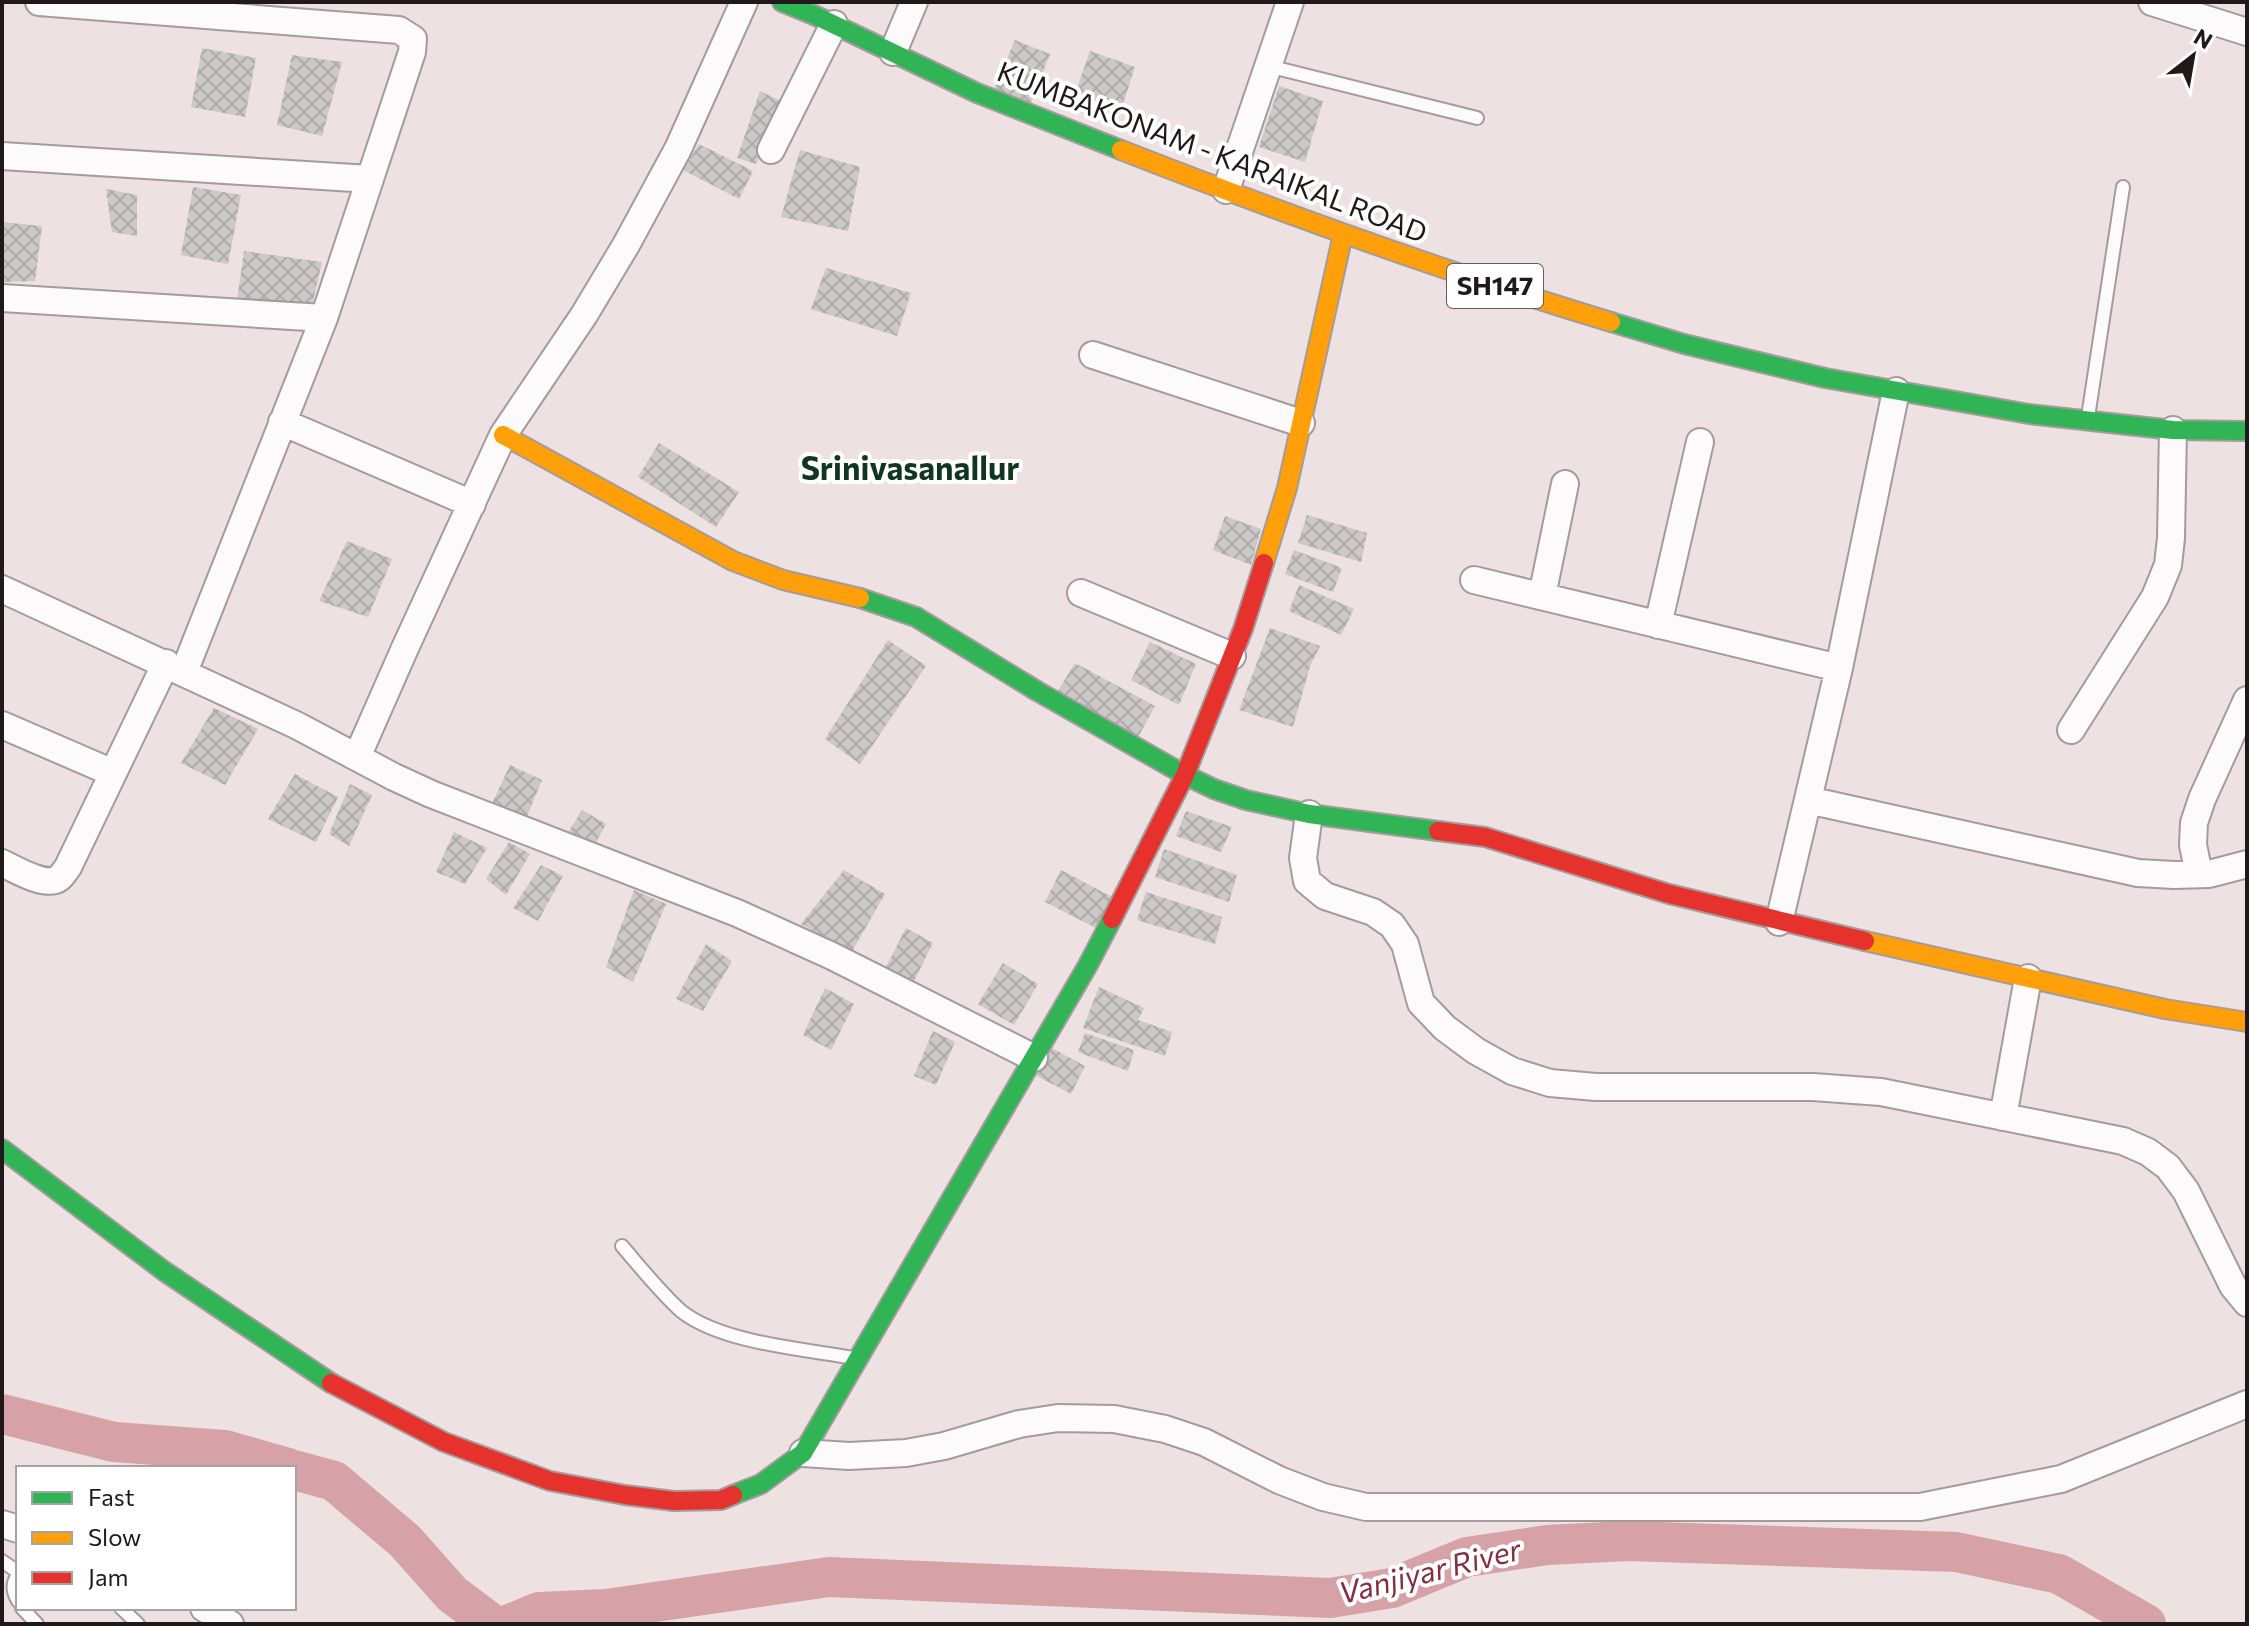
<svg xmlns="http://www.w3.org/2000/svg" width="2249" height="1626" viewBox="0 0 2249 1626" font-family="Commissioner,sans-serif">
<defs>
<pattern id="building-cross-hatch" width="8" height="8" patternUnits="userSpaceOnUse" patternTransform="scale(2)"><rect width="8" height="8" fill="#cbc8c6"/><path d="M0 0l8 8M0 8l8-8" fill="none" stroke="#aeabaa"/></pattern>
</defs>
<rect width="100%" height="100%" fill="#ede1e2"/>
<g fill="none" stroke-linecap="round" stroke-linejoin="round">
<path stroke="#d7a1a8" stroke-width="40" d="M2 1414 114 1442 225 1450 288 1468
M294 1470 334 1481 405 1541 452 1594 492 1624
M510 1624 539 1612 606 1609 829 1577 1330 1598 1392 1588 1467 1557 1547 1545 1628 1541 1956 1552 2059 1574 2146 1624"/>
</g>
<path fill="url(#building-cross-hatch)" d="M1015 40 1050 54 1029 108 992 94Z
M202 48 256 58 245 117 191 107Z
M1090 51 1135 67 1116 126 1070 108Z
M292 55 342 62 322 136 277 125Z
M1279 86 1323 101 1305 162 1259 147Z
M760 91 781 101 756 164 737 158Z
M699 144 753 171 739 199 683 170Z
M800 150 860 167 848 231 781 217Z
M193 187 241 195 228 264 181 255Z
M106 189 137 195V236L112 232Z
M2 222 42 226 35 281 2 282Z
M244 251 322 262 311 310 237 301Z
M826 268 911 293 897 336 811 309Z
M659 443 739 492 716 527 638 477Z
M1307 515 1367 533 1361 562 1298 543Z
M1225 516 1261 529 1251 565 1213 550Z
M347 541 392 559 368 617 319 601Z
M1294 550 1342 568 1333 592 1285 574Z
M1299 585 1354 609 1341 635 1289 611Z
M1270 628 1320 646 1310 666 1293 727 1239 710Z
M888 640 926 666 860 764 825 739Z
M1150 642 1196 664 1179 705 1131 680Z
M1075 663 1155 706 1136 741 1055 696Z
M214 708 258 729 225 785 181 763Z
M510 765 542 780 523 826 489 810Z
M295 774 338 797 316 842 268 819Z
M350 784 372 795 349 846 329 834Z
M582 810 606 824 590 854 563 841Z
M1186 811 1232 827 1221 852 1176 836Z
M454 832 487 848 465 884 436 872Z
M509 842 530 854 506 895 486 879Z
M1164 849 1237 875 1229 902 1155 877Z
M541 865 563 876 538 921 513 908Z
M844 870 885 894 851 953 801 924Z
M1061 870 1114 898 1098 929 1045 902Z
M634 890 666 904 633 982 606 967Z
M1146 892 1222 917 1215 944 1137 920Z
M906 928 933 943 913 983 886 967Z
M706 944 732 961 703 1011 676 999Z
M1003 963 1038 984 1014 1025 978 1004Z
M1099 987 1144 1008 1138 1020 1172 1032 1165 1056 1083 1028Z
M825 988 854 1004 831 1050 803 1035Z
M933 1031 955 1042 936 1085 914 1076Z
M1085 1033 1134 1050 1128 1071 1078 1052Z
M1052 1048 1085 1066 1071 1094 1037 1076Z"/>
<g fill="none" stroke-linecap="round" stroke-linejoin="round">
<g stroke="#a49b9c" stroke-width="16">
<path id="lane" d="M1268 66 1477 118
M2088 417 2123 187
M622 1246C641 1268 660 1292 681 1311 721 1343 804 1349 854 1358
M2 1561 18 1572
M18 1574C12 1584 12 1590 18 1601
M22 1608 37 1624
M121 1608 138 1624"/>
</g>
<g stroke="#a49b9c" stroke-width="30">
<path id="street" d="M39 2 399 30 413 39 412 52 324 318 184 672
M2152 2 2247 32
M893 52 914 2
M771 150 834 24
M2 156 370 179
M1226 190 1290 2
M2 298 324 318
M1093 355 1301 423
M282 422 472 504
M1474 580 1839 668
M2 589 296 725 394 777 431 794 737 913 832 956 1034 1058
M1081 593 1232 656
M1542 596 1565 484
M1658 625 1700 442
M2 725 113 773
M2071 730 2155 597 2168 565 2171 538 2173 430
M357 757 405 648 503 435 584 315 626 245 678 149 744 2
M1808 800 2138 873 2174 875 2209 874 2247 864
M1309 814 1303 858 1307 881 1325 896 1373 912 1392 925 1405 944 1421 1003 1445 1028 1476 1051 1512 1071 1550 1083 1596 1087H1813L1881 1092 2123 1141 2148 1152 2168 1167 2186 1191 2233 1286 2247 1303
M2 863C15 869 46 888 59 878 63 875 65 871 68 867L166 663
M2199 874 2193 845 2194 823 2202 799 2247 700
M1779 922 1839 668 1896 391
M2003 1117 2028 978
M803 1453 849 1456 906 1453 944 1446 1019 1424 1058 1418 1114 1419 1165 1429 1204 1442 1279 1480 1323 1497 1366 1507H1920L2061 1479 2247 1404
M2 1524 18 1529
M204 1608 230 1624"/>
</g>
<g stroke="#a49b9c" stroke-width="22">
<path id="fast" d="M782 2 814 15 977 93 1121 150
M1611 322 1684 344 1825 378 2029 414 2173 430 2247 431
M860 598 916 617 1037 691 1185 775 1214 789 1246 800 1309 814 1438 831
M2 1149 164 1271 331 1383
M733 1495 761 1484 803 1453 1088 965 1112 919"/>
</g>
<g stroke="#a49b9c" stroke-width="22">
<path id="slow" d="M1121 150C1282 213 1445 272 1611 322
M503 435 733 561 783 580 860 598
M1264 563 1287 488 1343 234
M1865 941 2165 1009 2247 1022"/>
</g>
<g stroke="#a49b9c" stroke-width="22">
<path id="jam" d="M1438 831 1485 837 1669 894 1865 941
M1112 919 1185 775 1243 629 1264 563
M331 1383 444 1442 550 1481 625 1495 674 1501 721 1500 733 1495"/>
</g>
<use href="#lane" stroke="#fcfafb" stroke-width="12"/>
<use href="#street" stroke="#fcfafb" stroke-width="26"/>
<use href="#fast" stroke="#30b455" stroke-width="18"/>
<use href="#slow" stroke="#ff9f0a" stroke-width="18"/>
<use href="#jam" stroke="#e5322d" stroke-width="18"/>
</g>
<g text-anchor="middle" stroke-width="8" stroke-linejoin="round" paint-order="stroke">
<rect fill="#fff" stroke="#635d5e" stroke-width="2" x="1447" y="264" width="96" height="44" rx="6"/>
<g font-size="26" font-weight="bold" fill="#201819">
<text x="1495" y="295">SH147</text>
</g>
<g font-size="28" fill="#201819" stroke="#fff">
<text transform="translate(1212 152) rotate(21)" y="10">KUMBAKONAM - KARAIKAL ROAD</text>
</g>
<g font-size="30" font-style="italic" fill="#842f40" stroke="#fff">
<text transform="translate(1430 1572) rotate(-14)" y="10">Vanjiyar River</text>
</g>
<g font-size="32" font-weight="bold" fill="#11361f" stroke="#fff">
<text x="910" y="480">Srinivasanallur</text>
</g>
</g>
<rect width="2249" height="1626" fill="none" stroke="#201819" stroke-width="8"/>
<rect x="16" y="1466" width="280" height="144" fill="#ffffff" stroke="#a6a3a3" stroke-width="2"/>
<rect x="32" y="1492" width="40" height="12" fill="#30b455" stroke="#a6a3a3" stroke-width="2"/>
<text x="88" y="1506" font-size="24" fill="#201819">Fast</text>
<rect x="32" y="1532" width="40" height="12" fill="#ff9f0a" stroke="#a6a3a3" stroke-width="2"/>
<text x="88" y="1546" font-size="24" fill="#201819">Slow</text>
<rect x="32" y="1572" width="40" height="12" fill="#e5322d" stroke="#a6a3a3" stroke-width="2"/>
<text x="88" y="1586" font-size="24" fill="#201819">Jam</text>
<g transform="translate(2193 56) rotate(31)" stroke="#ffffff" stroke-width="6" paint-order="stroke">
<path d="M0-6L14 30L0 20L-14 30Z" fill="#201819"/>
<text y="-12" font-size="22" font-weight="bold" text-anchor="middle" fill="#201819">N</text>
</g>
</svg>
